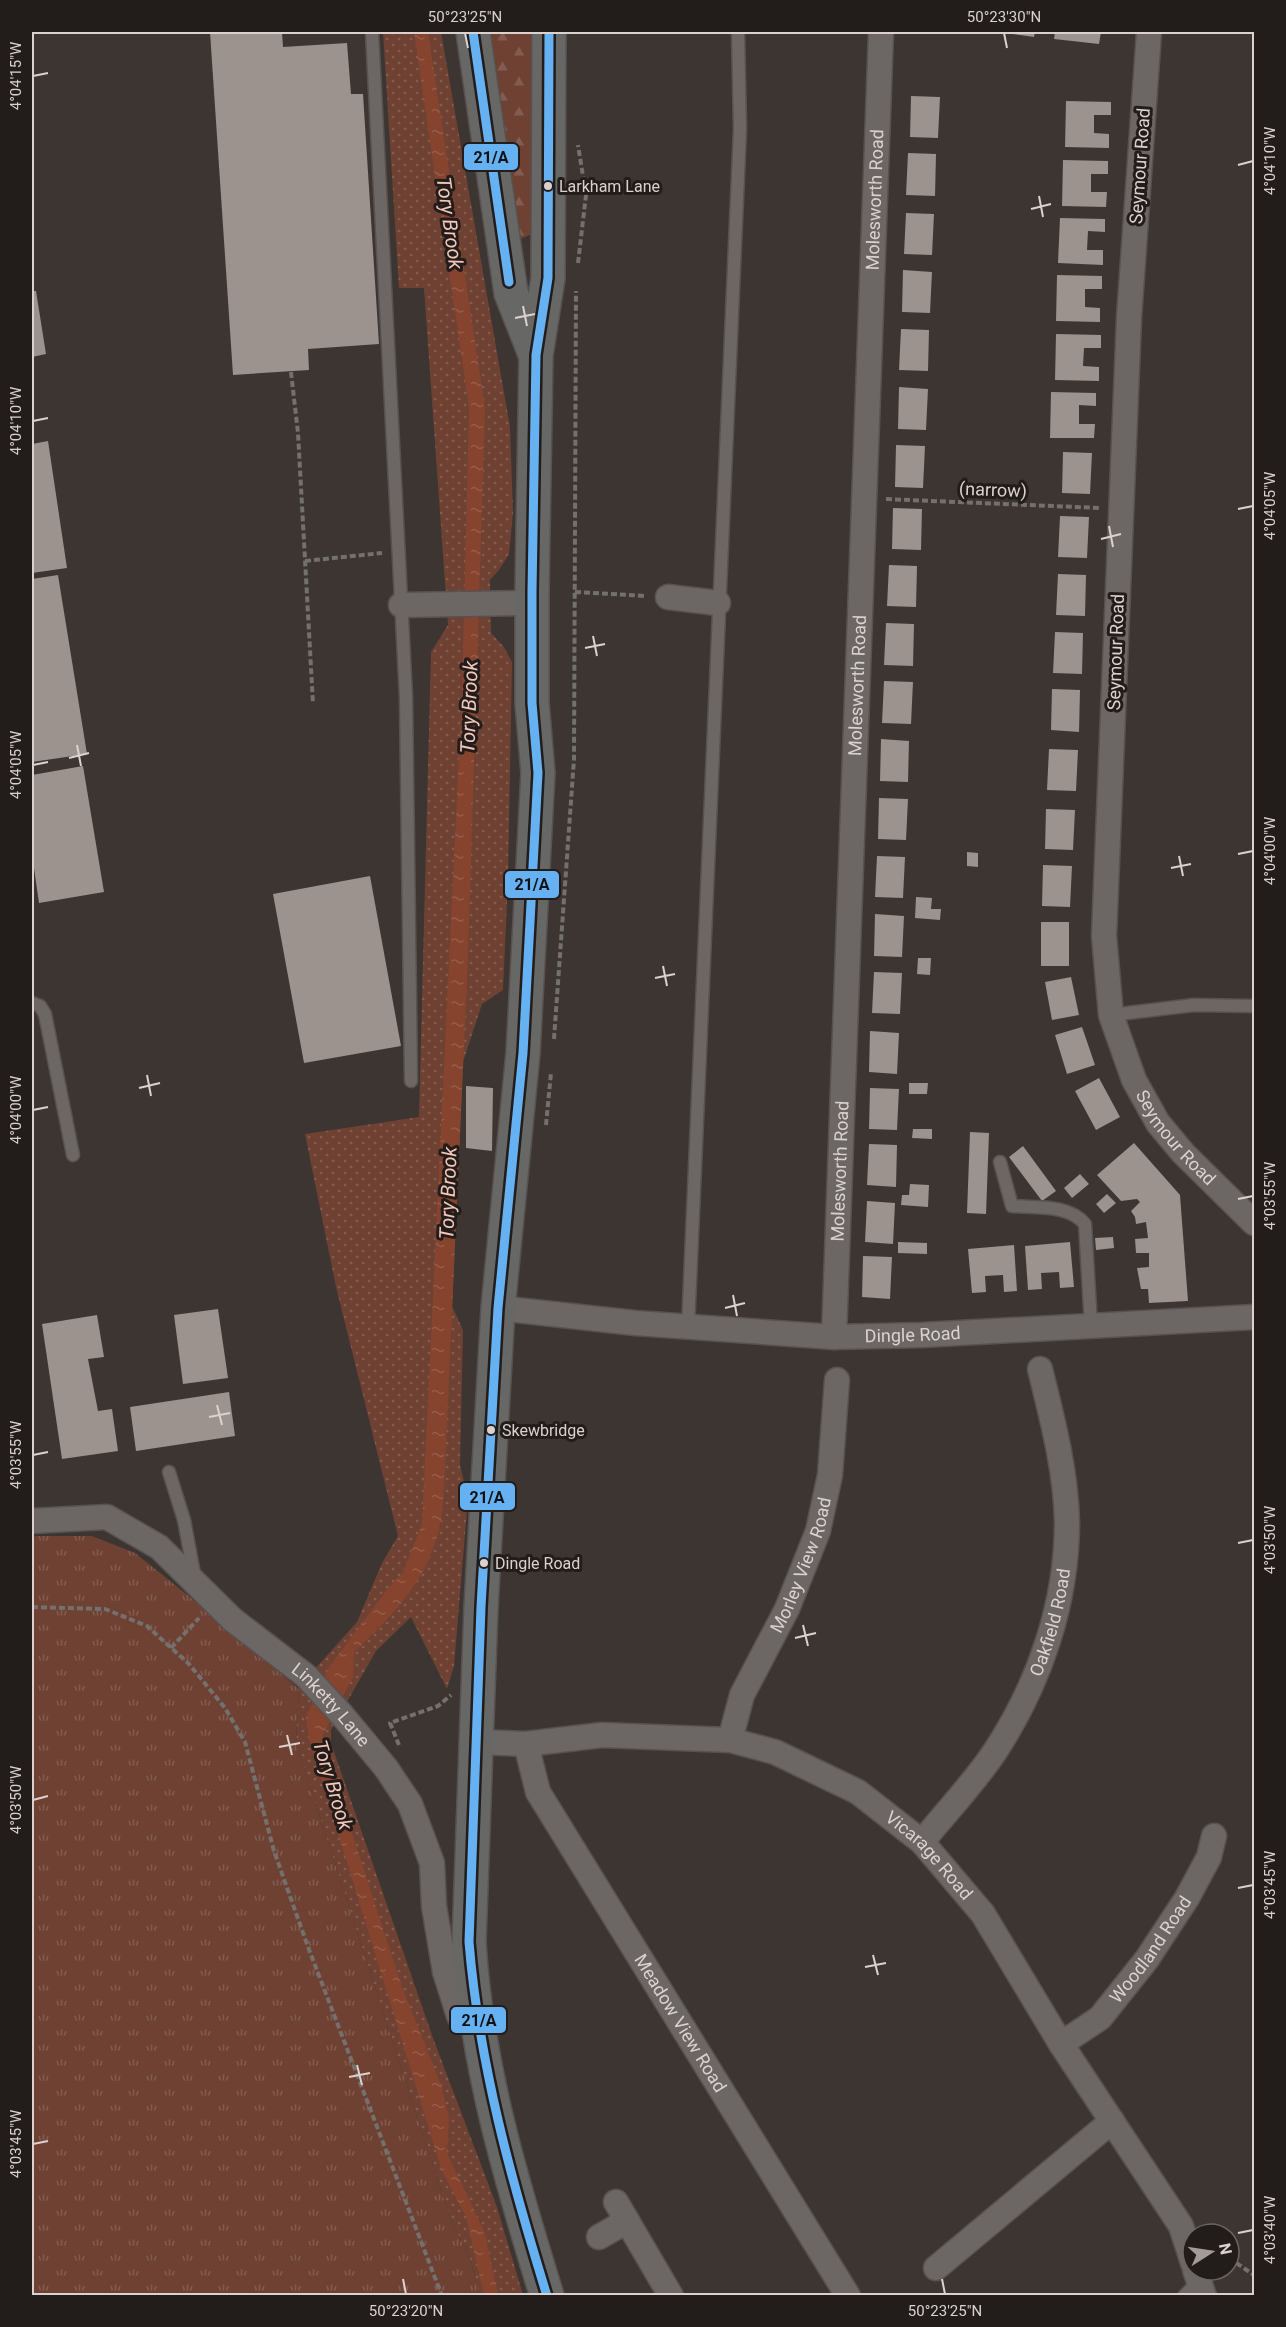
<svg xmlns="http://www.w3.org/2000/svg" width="1286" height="2327" viewBox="0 0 1286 2327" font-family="Roboto,sans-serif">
<defs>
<pattern id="grass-dots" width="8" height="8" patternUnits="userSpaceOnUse" patternTransform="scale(1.5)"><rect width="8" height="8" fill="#6e4133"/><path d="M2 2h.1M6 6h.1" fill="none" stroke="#825c50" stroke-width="1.8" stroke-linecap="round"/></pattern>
<pattern id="forest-firs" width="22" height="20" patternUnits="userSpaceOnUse" patternTransform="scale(1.5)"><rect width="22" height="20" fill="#6e4133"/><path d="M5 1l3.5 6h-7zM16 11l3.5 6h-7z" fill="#825c50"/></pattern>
<pattern id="park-tufts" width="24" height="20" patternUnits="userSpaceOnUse" patternTransform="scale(1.5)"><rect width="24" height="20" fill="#6e4133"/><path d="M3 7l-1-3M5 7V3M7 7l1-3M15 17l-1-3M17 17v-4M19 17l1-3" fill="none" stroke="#825c50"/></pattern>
<pattern id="water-ripples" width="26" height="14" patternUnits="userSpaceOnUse" patternTransform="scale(1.5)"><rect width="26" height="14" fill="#86432d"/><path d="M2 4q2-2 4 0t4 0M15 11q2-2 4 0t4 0" fill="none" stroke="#965d4a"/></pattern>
</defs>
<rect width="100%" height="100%" fill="#3c3532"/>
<path fill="url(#grass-dots)" d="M383 32H441L510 427 513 513 509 554 499 570 490 580 491 633 504 647 512 662 508 880 503 990 482 1004 463 1062 452 1306 463 1330 460 1465 468 1498 454 1666 447 1689 411 1617 376 1651 331 1730V1743L433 2038 497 2207 523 2295H479L471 2261 449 2215 296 1743 299 1689 313 1671 357 1622 382 1563 398 1536 336 1287 305 1134 419 1117 431 652 448 625 424 288H399Z"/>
<path fill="url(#forest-firs)" d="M489 32H533L532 234 520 239Z"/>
<path fill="url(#park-tufts)" d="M32 1536H92L135 1553 190 1597 299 1689 296 1743 449 2215 471 2261 479 2295H32Z"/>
<path fill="url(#water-ripples)" d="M414 32H428L485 408 468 957 444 1488C443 1500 443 1513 440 1524 429 1580 393 1615 354 1652L353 1677 321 1738 402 1987 441 2085 449 2118 447 2153 485 2233 498 2295H484L466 2217 442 2171 309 1739 306 1717 329 1667 389 1587 402 1574 422 1524 462 692 469 408Z"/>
<path fill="#9c928e" d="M210 32H282L283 47 347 43 351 94H363L379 344 308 349 309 370 233 375Z
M998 32H1035L1034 37Z
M1055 32H1101L1099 44 1054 39Z
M911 96 940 97 938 138 910 137Z
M1066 101 1111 102V115H1094V133L1109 134V148L1065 147Z
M908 153 936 154 935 196 906 195Z
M1063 160 1108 161V174H1091V192H1107L1106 207 1062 206Z
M906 213 934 214 932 255 904 254Z
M1060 218 1105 219V232L1088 231 1087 250H1103V265L1058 263Z
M903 270 932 272 930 313 902 312Z
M1057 275 1102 276V289H1085V307L1100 308V322L1056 321Z
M32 291H36L46 354 32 357Z
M901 329 929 330 928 371 899 370Z
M1056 334 1101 335V348H1084L1083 366 1099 367V381L1055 380Z
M899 387 928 389 926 430 898 429Z
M1051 392 1096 393V406L1079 405V424H1095L1094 438H1050Z
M48 441 67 568 32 573V444Z
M896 445 925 446 923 488 895 487Z
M1063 452 1092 453 1090 494 1062 493Z
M893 508 922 509 921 550 892 549Z
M1060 516 1089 517 1087 558 1058 557Z
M889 565 917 566 916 607 887 606Z
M1058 574 1086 575 1085 616 1056 615Z
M58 575 87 754 32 762V579Z
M886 623 914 624 913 666 884 665Z
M1055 632 1083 633 1082 674 1053 673Z
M884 681 913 682 911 724 882 723Z
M1052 689 1080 690 1079 732 1051 730Z
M881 739 909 741 908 782 880 781Z
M1049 749 1078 750 1076 791 1047 790Z
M83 766 104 892 39 903 32 854V775Z
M879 798 908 799 906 840 878 839Z
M1046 809 1075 810 1073 850 1045 849Z
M967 852 978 853V867L967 866Z
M877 856 905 857 903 898 875 897Z
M1043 865 1072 866 1070 907 1042 906Z
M370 876 401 1046 304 1063 273 894Z
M916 897 932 898 931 909H941L940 920 915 918Z
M875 914 904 916 902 957 874 956Z
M1041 922H1069V966H1041Z
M918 958H931L930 975 917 974Z
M874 972 902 973 900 1014 872 1013Z
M1071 977 1079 1015 1052 1020 1045 982Z
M1082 1027 1095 1065 1067 1074 1055 1035Z
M870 1031 899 1033 897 1074 869 1072Z
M1099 1078 1120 1117 1096 1130 1075 1091Z
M909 1083H928L927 1094H909Z
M466 1086 493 1088 492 1151 466 1148Z
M870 1088 899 1089 897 1130 869 1129Z
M913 1129H932V1139L912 1138Z
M970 1132 989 1133 986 1214 967 1213Z
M1134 1143 1180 1195 1188 1301 1149 1303 1148 1289H1141L1137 1268 1149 1267V1253H1136L1135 1239 1148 1238 1146 1222 1136 1224 1135 1217 1131 1211 1140 1202 1137 1199 1121 1201 1097 1175Z
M869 1144 897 1145 896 1187 867 1185Z
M1023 1146 1056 1191 1042 1201 1009 1157Z
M1080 1174 1089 1184 1072 1198 1064 1188Z
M910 1184 929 1185 928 1207 901 1205 902 1195H909Z
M1107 1194 1116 1203 1104 1213 1096 1204Z
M867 1201 895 1203 893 1244 865 1242Z
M1113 1237 1114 1248 1096 1250 1095 1238Z
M898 1242 927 1243V1254L898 1253Z
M1070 1242 1074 1287 1060 1288 1059 1272 1041 1273 1042 1289 1028 1290 1025 1246Z
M1014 1245 1017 1291 1004 1292 1003 1275 985 1276 986 1292 972 1293 968 1249Z
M863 1256 892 1257 890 1299 862 1297Z
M218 1309 228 1378 183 1384 174 1315Z
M97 1315 104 1357 88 1359 98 1411 112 1409 118 1451 62 1459 42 1324Z
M229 1392 235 1436 136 1451 130 1407Z"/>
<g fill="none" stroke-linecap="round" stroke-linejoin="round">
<g stroke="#57514f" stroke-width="15">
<path id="lane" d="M372 32 406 697 411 1081
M32 1003 40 1006 45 1014 73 1155
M1111 1015 1194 1005 1254 1006
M1000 1162 1012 1206C1037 1208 1068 1204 1085 1224L1091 1325
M688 1328 740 129 738 32
M169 1472 184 1520 195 1579
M1184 2296 1199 2281"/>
</g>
<g stroke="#57514f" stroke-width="27">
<g id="street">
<path id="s1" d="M1149 32 1129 318 1104 936 1111 1015 1134 1080 1158 1123 1183 1153 1254 1223"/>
<path d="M668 597 718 603"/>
<path d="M401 605 532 603"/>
<path id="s2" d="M498 1308 635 1323 834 1337 922 1335 1254 1317"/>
<path id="s3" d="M834 1337 881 32"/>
<path id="s4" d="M32 1521 107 1517 159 1547 233 1620 306 1676 342 1715 386 1768 410 1804 432 1863 434 1906 445 1972 459 2016 478 2030"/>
<path id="s5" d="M730 1740 742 1695 787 1609 818 1531 830 1475 837 1380"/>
<path id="s6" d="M476 1742 526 1744 602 1735 730 1740 775 1752 858 1792 922 1842 983 1914 1061 2044 1181 2226 1193 2263"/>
<path id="s7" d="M526 1744 538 1792 848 2296"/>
<path id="s8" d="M922 1842C946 1812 975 1782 996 1750 1040 1682 1067 1603 1067 1522 1066 1470 1052 1418 1040 1369"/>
<path id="s9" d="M1061 2044 1100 2018 1147 1959 1187 1898 1209 1857 1214 1836"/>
<path d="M616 2202 671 2296"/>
<path d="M599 2237 627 2221"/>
<path d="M936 2268 1112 2121"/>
<path d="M1195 2270 1204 2296"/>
</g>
</g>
<g stroke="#57514f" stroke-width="36">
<path id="secondary" d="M473 32 511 293 535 354
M547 2296C511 2180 476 2063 469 1942L481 1607 498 1308 523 1053 538 773 532 703V591L536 355 548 278 549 32"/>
</g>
<path stroke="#74706e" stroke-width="4" stroke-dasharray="6 3" stroke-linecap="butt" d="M578 263 586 195 578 145
M291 372 298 433 313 704
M886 499 1100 508
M305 561 382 553
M575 592 646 596
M554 1039 574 759 576 291
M546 1125 551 1073
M32 1607 105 1609 147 1626 189 1664 225 1708 245 1742 274 1851 308 1947 442 2296
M171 1648 199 1618
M399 1745 390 1723 438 1706 451 1695
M1229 2258 1254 2275"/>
<use href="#lane" stroke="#6c6765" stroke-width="12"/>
<use href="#street" stroke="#6c6765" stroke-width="24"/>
<use href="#secondary" stroke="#676765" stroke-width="33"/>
<g stroke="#221c1a" stroke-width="14">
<path id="bus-1" d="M473 32 509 282
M547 2296C511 2179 479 2064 469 1942L481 1607 498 1308 523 1053 538 773 532 703V591L536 355 548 278 549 32"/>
</g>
<use href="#bus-1" stroke="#66b1f2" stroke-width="9"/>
</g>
<path fill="none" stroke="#dbd2cf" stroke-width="2" d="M465 33 468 48M1004 33 1007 48M33 76 48 73M1238 165 1253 161M1039 196 1043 217M1031 209 1051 204M523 306 527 326M515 318 535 314M33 421 48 418M1238 509 1253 506M1109 526 1113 547M1101 539 1121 534M593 636 597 656M585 648 605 644M77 745 81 766M69 758 89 753M33 765 48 762M1238 854 1253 851M1179 856 1183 876M1171 868 1191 864M663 966 667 986M655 978 675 974M147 1075 151 1096M139 1088 160 1083M33 1110 48 1107M1238 1199 1253 1196M733 1295 737 1316M725 1308 745 1303M217 1405 222 1425M209 1417 230 1413M33 1455 48 1452M1238 1543 1253 1540M803 1625 808 1646M795 1638 816 1633M287 1735 292 1755M279 1747 300 1743M33 1800 48 1796M1238 1888 1253 1885M873 1955 878 1975M865 1967 886 1963M357 2065 362 2085M349 2077 370 2073M33 2144 48 2141M1238 2233 1253 2230M403 2279 406 2294M942 2279 945 2294"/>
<g fill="#dbd2cf" stroke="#221c1a" stroke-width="2">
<circle cx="548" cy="186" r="5"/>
<circle cx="491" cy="1430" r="5"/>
<circle cx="484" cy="1563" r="5"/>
</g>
<g text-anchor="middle" stroke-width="6" stroke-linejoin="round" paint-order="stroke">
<g font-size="16" fill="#dbd2cf" stroke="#221c1a" text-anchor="start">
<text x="559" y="192">Larkham Lane</text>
<text x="502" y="1436">Skewbridge</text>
<text x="495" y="1569">Dingle Road</text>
</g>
<g font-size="18" fill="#dbd2cf" stroke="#221c1a">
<text transform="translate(1140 166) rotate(-86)" y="6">Seymour Road</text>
<text dy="6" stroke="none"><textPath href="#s3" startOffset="1138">Molesworth Road</textPath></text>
<text transform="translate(993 490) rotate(2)" y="6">(narrow)</text>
<text transform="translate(1116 652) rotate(-88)" y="6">Seymour Road</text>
<text dy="6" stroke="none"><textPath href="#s3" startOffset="652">Molesworth Road</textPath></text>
<text dy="6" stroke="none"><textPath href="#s1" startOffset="1125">Seymour Road</textPath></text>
<text dy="6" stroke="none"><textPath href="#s3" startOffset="166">Molesworth Road</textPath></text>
<text dy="6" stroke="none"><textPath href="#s2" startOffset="416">Dingle Road</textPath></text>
<text dy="6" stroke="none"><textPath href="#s5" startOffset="190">Morley View Road</textPath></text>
<text dy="6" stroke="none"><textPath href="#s8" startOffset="258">Oakfield Road</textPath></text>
<text dy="6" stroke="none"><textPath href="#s4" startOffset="369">Linketty Lane</textPath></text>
<text dy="6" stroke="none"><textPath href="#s6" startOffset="489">Vicarage Road</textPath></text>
<text dy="6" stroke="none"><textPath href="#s9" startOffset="132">Woodland Road</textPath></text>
<text dy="6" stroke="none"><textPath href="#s7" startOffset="321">Meadow View Road</textPath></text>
</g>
<g font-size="20" font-style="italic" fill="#f3c7b9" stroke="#221c1a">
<text transform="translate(450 223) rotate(82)" y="7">Tory Brook</text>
<text transform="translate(469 707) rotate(-88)" y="7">Tory Brook</text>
<text transform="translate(448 1193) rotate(-88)" y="7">Tory Brook</text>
<text transform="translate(333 1785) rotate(73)" y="7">Tory Brook</text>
</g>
</g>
<g stroke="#221c1a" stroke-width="2">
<rect x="463" y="143" width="56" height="28" rx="6" fill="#66b1f2"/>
<rect x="504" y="870" width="56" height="29" rx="6" fill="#66b1f2"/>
<rect x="459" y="1482" width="57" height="29" rx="6" fill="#66b1f2"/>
<rect x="450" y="2006" width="57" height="28" rx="6" fill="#66b1f2"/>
</g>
<g font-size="16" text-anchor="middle" font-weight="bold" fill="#111">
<text x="491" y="163">21/A</text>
<text x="532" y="890">21/A</text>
<text x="487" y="1503">21/A</text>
<text x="479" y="2026">21/A</text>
</g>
<rect width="1286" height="2327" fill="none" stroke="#221c1a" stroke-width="66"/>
<g transform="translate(1211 2252) rotate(78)"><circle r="28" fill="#221c1a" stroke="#6c6562" stroke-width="1.5"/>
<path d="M0-4.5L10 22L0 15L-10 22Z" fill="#a39b98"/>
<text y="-9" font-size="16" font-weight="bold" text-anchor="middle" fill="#dbd2cf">N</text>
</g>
<rect x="33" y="33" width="1220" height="2261" fill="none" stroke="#dbd2cf" stroke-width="2"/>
<g font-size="15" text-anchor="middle" fill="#dbd2cf">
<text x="465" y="22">50°23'25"N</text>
<text x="1004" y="22">50°23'30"N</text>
<text transform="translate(16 76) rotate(-90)" y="5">4°04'15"W</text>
<text transform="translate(1270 161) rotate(-90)" y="5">4°04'10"W</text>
<text transform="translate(16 421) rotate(-90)" y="5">4°04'10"W</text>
<text transform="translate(1270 506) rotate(-90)" y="5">4°04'05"W</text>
<text transform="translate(16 765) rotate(-90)" y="5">4°04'05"W</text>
<text transform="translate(1270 851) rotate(-90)" y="5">4°04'00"W</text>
<text transform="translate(16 1110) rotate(-90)" y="5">4°04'00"W</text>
<text transform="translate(1270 1196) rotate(-90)" y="5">4°03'55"W</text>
<text transform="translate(16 1455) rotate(-90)" y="5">4°03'55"W</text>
<text transform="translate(1270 1540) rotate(-90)" y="5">4°03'50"W</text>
<text transform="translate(16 1800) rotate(-90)" y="5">4°03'50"W</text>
<text transform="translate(1270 1885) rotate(-90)" y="5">4°03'45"W</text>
<text transform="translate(16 2144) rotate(-90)" y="5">4°03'45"W</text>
<text transform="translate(1270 2230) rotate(-90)" y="5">4°03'40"W</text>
<text x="406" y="2316">50°23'20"N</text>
<text x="945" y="2316">50°23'25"N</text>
</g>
</svg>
